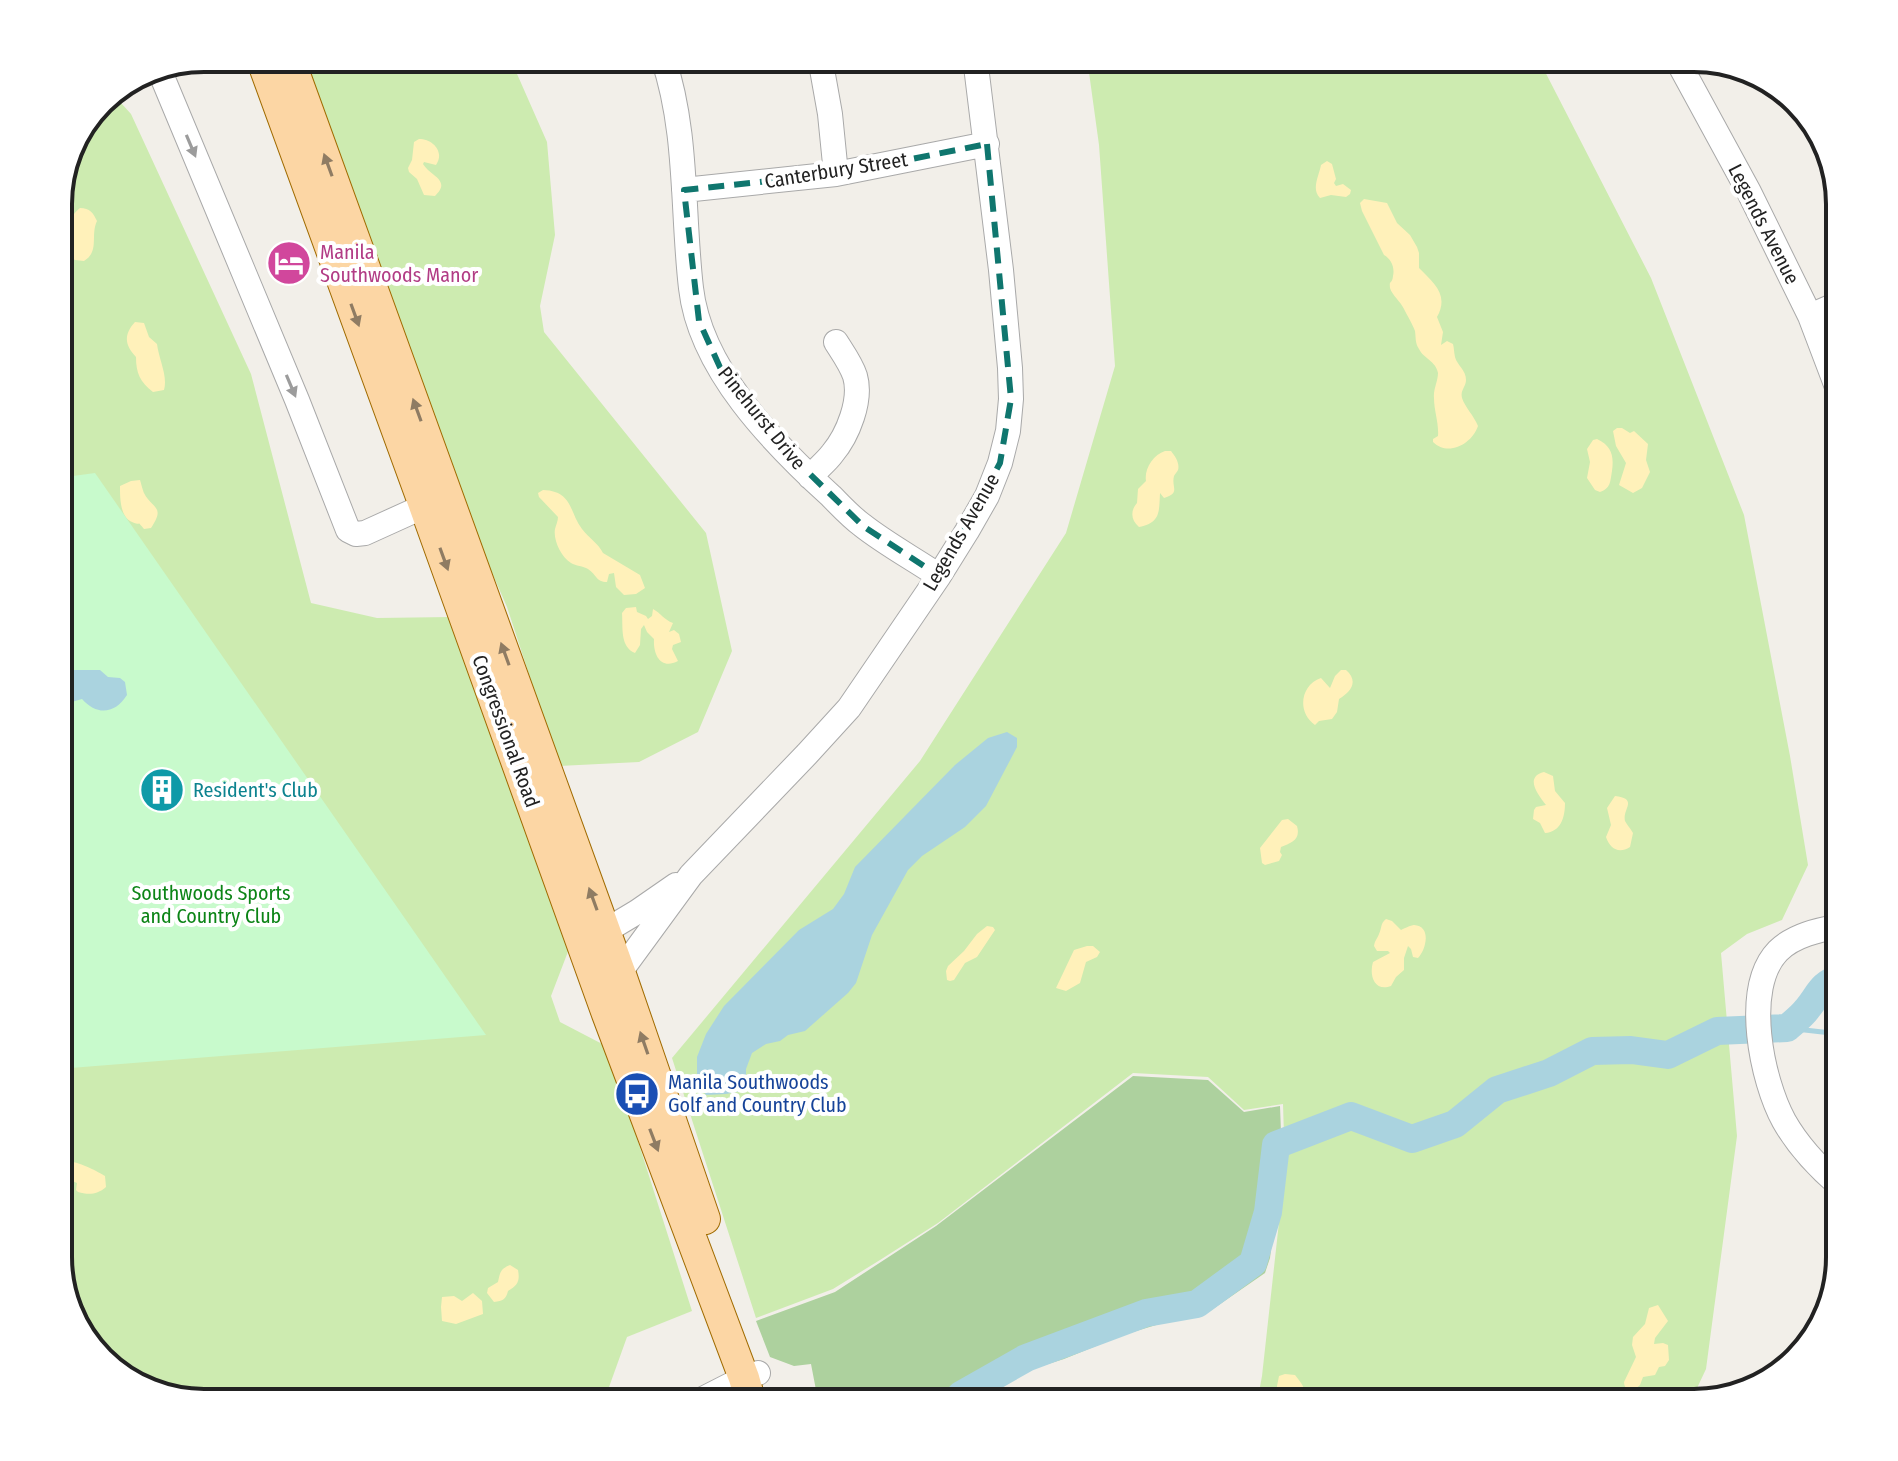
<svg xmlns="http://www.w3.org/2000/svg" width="1898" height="1461" viewBox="0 0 1898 1461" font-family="'Fira Sans Condensed',sans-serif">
<rect width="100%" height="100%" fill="#f2efe9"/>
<path fill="#cdebb0" d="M305 58H510L547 142 555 235 540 306 544 332 706 533 732 651 698 732 639 762 559 766 507 607 459 497 353 191Z
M1087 58H1538L1651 278 1744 515 1790 756 1808 865 1782 920 1747 934 1721 953 1737 1136 1706 1369 1690 1403H1257L1262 1376 1285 1168 1283 1104 1244 1110 1208 1077 1133 1073 938 1223 880 1260 833 1289 756 1318 672 1058 920 761 1066 533 1115 366 1099 145Z
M112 93 131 114 251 374 311 603 377 618 451 617 569 949 551 996 560 1022 608 1047 692 1311 627 1337 604 1401 601 1403H203L115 1373 73 1322 58 1266V194L73 139 107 94Z"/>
<path fill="#add19e" d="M1133 1076 1208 1080 1244 1112 1280 1106 1282 1159 1270 1258 1265 1273 1210 1311 1176 1319 1123 1335 1064 1359 1016 1374 974 1403H793L797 1395 816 1390 811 1364 794 1366 770 1357 756 1321 835 1292 936 1226Z"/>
<path fill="#fff1ba" d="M419 139C433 139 445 152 436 165L424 162 423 164C430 176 452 180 435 196L424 195 417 179 409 172 408 168 412 160 414 142Z
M1327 161 1332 164 1336 179 1334 183 1336 186 1343 184 1351 190 1350 194 1346 197 1331 195 1320 198C1311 189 1319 176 1321 165Z
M1364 199 1387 203 1397 223 1410 235 1417 247 1419 253V268C1435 284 1449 295 1437 317L1443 332 1441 345 1447 341 1453 344C1454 348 1454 352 1455 357 1457 365 1466 370 1466 380 1466 387 1460 390 1462 398 1465 407 1474 416 1478 426 1472 444 1448 457 1433 442V439L1438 436C1439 423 1434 411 1434 398 1433 390 1438 381 1438 373 1436 361 1424 359 1419 349 1415 343 1416 338 1415 331 1413 325 1407 315 1404 309 1401 302 1392 295 1390 288 1389 279 1392 285 1393 276 1395 267 1391 259 1384 255L1362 211 1360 203Z
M80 208C90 208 93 213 97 221 90 236 100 251 84 261L75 260 60 251 58 246 59 234 64 229 72 225C71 217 73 214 80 208Z
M135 322 144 323 149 337 157 344C159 360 168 376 164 390L153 392C140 382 136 373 136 357 124 345 124 334 135 322Z
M1617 428H1622L1630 433 1634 431 1648 444 1646 460 1650 472 1642 488 1633 493 1619 485 1626 463 1616 446 1613 431Z
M1597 439C1612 446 1614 456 1612 471 1610 482 1611 488 1600 492L1595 490 1587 478 1590 462 1587 449 1593 440Z
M1165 451H1171C1175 456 1180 463 1178 470 1177 472 1175 474 1174 476 1171 487 1181 493 1164 498L1160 493C1159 511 1161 523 1139 527 1131 520 1130 511 1137 503L1138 489 1146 481C1144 469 1153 455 1165 451Z
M140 480C141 483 143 491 144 493 152 509 166 506 151 528L144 529C135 519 144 527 132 522 120 517 120 498 120 486L131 481Z
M543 490C573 491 569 512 582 529 589 538 598 543 603 553L640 575 645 588 636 594 624 595 616 587 614 573 609 574 607 582C596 582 597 575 588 569 583 566 576 566 571 563 561 557 553 540 555 529 556 525 558 521 558 517L539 497 538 493Z
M636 607 637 612 646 616 648 619 652 616 653 609C661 613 664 620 673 623L669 632 674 630 679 634 681 642 673 645 672 649 678 661C661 670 653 655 654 639L647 632 644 625 641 629 640 645 635 653C620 647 623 628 622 613L626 608Z
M1341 670H1346C1359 681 1351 692 1339 699L1337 712 1332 719 1319 721 1315 725C1297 713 1300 685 1321 678L1330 688 1335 676Z
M1544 772 1553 776 1555 791 1565 803C1565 817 1561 832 1545 833L1540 823 1533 819 1534 810 1536 807 1546 805C1538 795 1524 777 1544 772Z
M1615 796C1639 799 1622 809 1625 821 1626 823 1632 831 1633 833L1630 847C1619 854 1610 849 1606 837L1611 825 1607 808Z
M1288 819 1297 826C1301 840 1291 843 1281 847L1280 852 1282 855 1279 861 1265 865 1262 863 1260 848 1282 820Z
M1386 919 1392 921 1401 930C1403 929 1411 925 1414 925 1432 926 1426 950 1418 958L1413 957 1411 949 1408 946 1404 958V970L1396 977 1391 986C1374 992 1369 975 1373 962L1390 953 1388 951H1377L1374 946C1375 940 1377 939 1379 934 1382 928 1380 924 1386 919Z
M987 926 993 927 995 930 977 957 965 963 954 980 950 981 947 980 946 971 948 966 964 951 977 934Z
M1087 946H1093L1100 952 1097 957 1086 962 1080 983 1066 991 1056 988 1074 950Z
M72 1162C79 1162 99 1172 105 1176L106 1187C97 1195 88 1195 78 1192L76 1190 77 1183 70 1180 58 1190V1167Z
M510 1265 518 1270C520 1281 518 1285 508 1291 506 1299 503 1301 494 1302L487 1293 488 1288 498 1282C500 1273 500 1269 510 1265Z
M473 1293 482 1301 483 1314 456 1324 442 1321 441 1307 442 1297 454 1296 462 1301Z
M1658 1305 1668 1321 1655 1338 1654 1344 1663 1343 1668 1345 1669 1360 1665 1366 1659 1367 1655 1375 1643 1377 1640 1385 1633 1391C1627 1391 1624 1387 1624 1382L1636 1357 1632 1345 1633 1337 1645 1324 1649 1308Z
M1285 1374 1295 1375C1303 1385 1307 1390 1305 1403H1278L1277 1386 1279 1376Z"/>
<path fill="#c8facc" d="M95 473 486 1035 58 1069V478Z"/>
<path fill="#aad3df" d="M72 670H100L108 677 120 678 125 682 127 695C115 714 97 716 82 699L68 703 63 716 58 718V678L65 671Z
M1007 732 1017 738V747L986 806 965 827 922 856 908 870 872 935 856 983 848 993 805 1031 788 1035 780 1041 766 1044 752 1053 746 1069V1078L741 1091 726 1094 706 1095 697 1082V1057L706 1034 724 1006 799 930 833 909 844 894 855 867 955 765 988 738Z"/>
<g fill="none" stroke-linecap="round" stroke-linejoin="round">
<path stroke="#aad3df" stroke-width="5" d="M1787 1028 1840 1034"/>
<path stroke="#aad3df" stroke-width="28" d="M953 1403 961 1395 1026 1358 1146 1313 1197 1304 1253 1263 1268 1212 1276 1145 1351 1116 1412 1139 1455 1124 1497 1090 1549 1073 1592 1051 1631 1050 1668 1055 1717 1031 1787 1028C1794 1022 1802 1016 1807 1009 1819 995 1820 984 1840 978"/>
<g stroke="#a9a9a9" stroke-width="26">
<path id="minor" d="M663 58C688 132 682 211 691 288 700 369 773 443 831 496 841 506 851 517 862 525 886 544 914 559 939 576
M820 58 830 114 836 174
M1676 58 1749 192 1810 316 1840 395
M161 74 297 400 348 530 356 534 365 533 440 499
M684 190 836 174 987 144
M1810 316 1840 303
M810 477C817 469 826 462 832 454 848 435 862 400 855 376 851 364 843 353 836 342
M1840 926C1819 930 1794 935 1778 951 1742 988 1762 1081 1784 1121 1797 1144 1819 1168 1840 1186
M592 939 637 912 676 885
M606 978 620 972 691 875 807 754 849 708 939 576 967 531 987 496 1000 463 1008 431 1011 399 1010 368 1001 270 975 58
M695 1403 744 1378 758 1373"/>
</g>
<g stroke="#a06b00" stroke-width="32">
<path id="major" d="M261 58 424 505 607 1014 744 1378 751 1403
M289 58 620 972 705 1219"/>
</g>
<use href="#minor" stroke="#fff" stroke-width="24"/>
<use href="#major" stroke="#fcd6a4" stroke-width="30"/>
</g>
<defs><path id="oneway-solid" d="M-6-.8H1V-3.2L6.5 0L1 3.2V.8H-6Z" transform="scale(2)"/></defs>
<g fill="#9c9c9c">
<use href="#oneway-solid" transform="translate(191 146) rotate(67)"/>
<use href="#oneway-solid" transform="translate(291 386) rotate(67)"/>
</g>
<g fill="#8f7c63">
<use href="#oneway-solid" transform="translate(328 165) rotate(-110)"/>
<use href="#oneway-solid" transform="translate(355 315) rotate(70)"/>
<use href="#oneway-solid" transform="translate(417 410) rotate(-110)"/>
<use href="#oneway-solid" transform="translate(444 559) rotate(70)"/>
<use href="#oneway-solid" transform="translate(505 654) rotate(-110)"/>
<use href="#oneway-solid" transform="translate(593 899) rotate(-110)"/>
<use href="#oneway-solid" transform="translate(644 1043) rotate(-109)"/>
<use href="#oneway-solid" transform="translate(654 1140) rotate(69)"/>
</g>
<path fill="none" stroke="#0f766e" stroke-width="6" stroke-dasharray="16 10" stroke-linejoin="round" d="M987 144 1011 399 1000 463 939 576 863 526 771 436 723 374 699 321 684 190 836 174Z"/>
<defs>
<g id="hotel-disc" transform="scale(2.3)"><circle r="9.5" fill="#d1479c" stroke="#fff"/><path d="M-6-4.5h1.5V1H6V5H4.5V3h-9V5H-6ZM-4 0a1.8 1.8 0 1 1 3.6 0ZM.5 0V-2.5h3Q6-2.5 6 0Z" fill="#fff"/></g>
<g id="building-disc" transform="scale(2.3)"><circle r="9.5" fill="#0f9aa8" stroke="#fff"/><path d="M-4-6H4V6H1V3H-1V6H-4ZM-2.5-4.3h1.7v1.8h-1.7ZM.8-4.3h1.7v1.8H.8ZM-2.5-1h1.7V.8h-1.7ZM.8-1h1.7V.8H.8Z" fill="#fff"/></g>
<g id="bus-disc" transform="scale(2.3)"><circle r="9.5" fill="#1a4fb4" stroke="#fff"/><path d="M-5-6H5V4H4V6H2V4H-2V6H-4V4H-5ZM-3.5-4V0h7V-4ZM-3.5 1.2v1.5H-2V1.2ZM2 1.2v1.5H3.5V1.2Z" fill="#fff"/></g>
</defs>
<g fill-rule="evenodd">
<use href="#hotel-disc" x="289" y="263"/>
<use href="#building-disc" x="162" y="790"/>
<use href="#bus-disc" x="637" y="1094"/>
</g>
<g text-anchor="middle" stroke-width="8" stroke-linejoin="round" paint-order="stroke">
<g font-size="20" fill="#222" stroke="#fff">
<text transform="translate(836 170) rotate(-9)" y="7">Canterbury Street</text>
<text transform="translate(1764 224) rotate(63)" y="7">Legends Avenue</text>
<text transform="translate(762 418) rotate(51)" y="7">Pinehurst Drive</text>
<text transform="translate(961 532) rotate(-60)" y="7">Legends Avenue</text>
<text transform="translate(506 731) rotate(70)" y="7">Congressional Road</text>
</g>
<g font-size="20" fill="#b23c85" stroke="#fff" text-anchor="start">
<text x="320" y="259">Manila<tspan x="320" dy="23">Southwoods Manor</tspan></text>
</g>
<g font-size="20" fill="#0d838f" stroke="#fff" text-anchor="start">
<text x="193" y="797">Resident's Club</text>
</g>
<g font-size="20" fill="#0c8416" stroke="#fff">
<text x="211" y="900">Southwoods Sports<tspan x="211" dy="23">and Country Club</tspan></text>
</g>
<g font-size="20" fill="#164399" stroke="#fff" text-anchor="start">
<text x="668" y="1089">Manila Southwoods<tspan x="668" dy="23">Golf and Country Club</tspan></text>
</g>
</g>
<path d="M0 0H1898V1461H0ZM204 72H1694A132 132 0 0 1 1826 204V1257A132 132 0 0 1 1694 1389H204A132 132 0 0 1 72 1257V204A132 132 0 0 1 204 72Z" fill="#fff" fill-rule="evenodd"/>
<path fill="none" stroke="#222" stroke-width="4" d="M204 72H1694A132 132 0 0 1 1826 204V1257A132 132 0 0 1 1694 1389H204A132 132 0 0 1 72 1257V204A132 132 0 0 1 204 72Z"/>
</svg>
